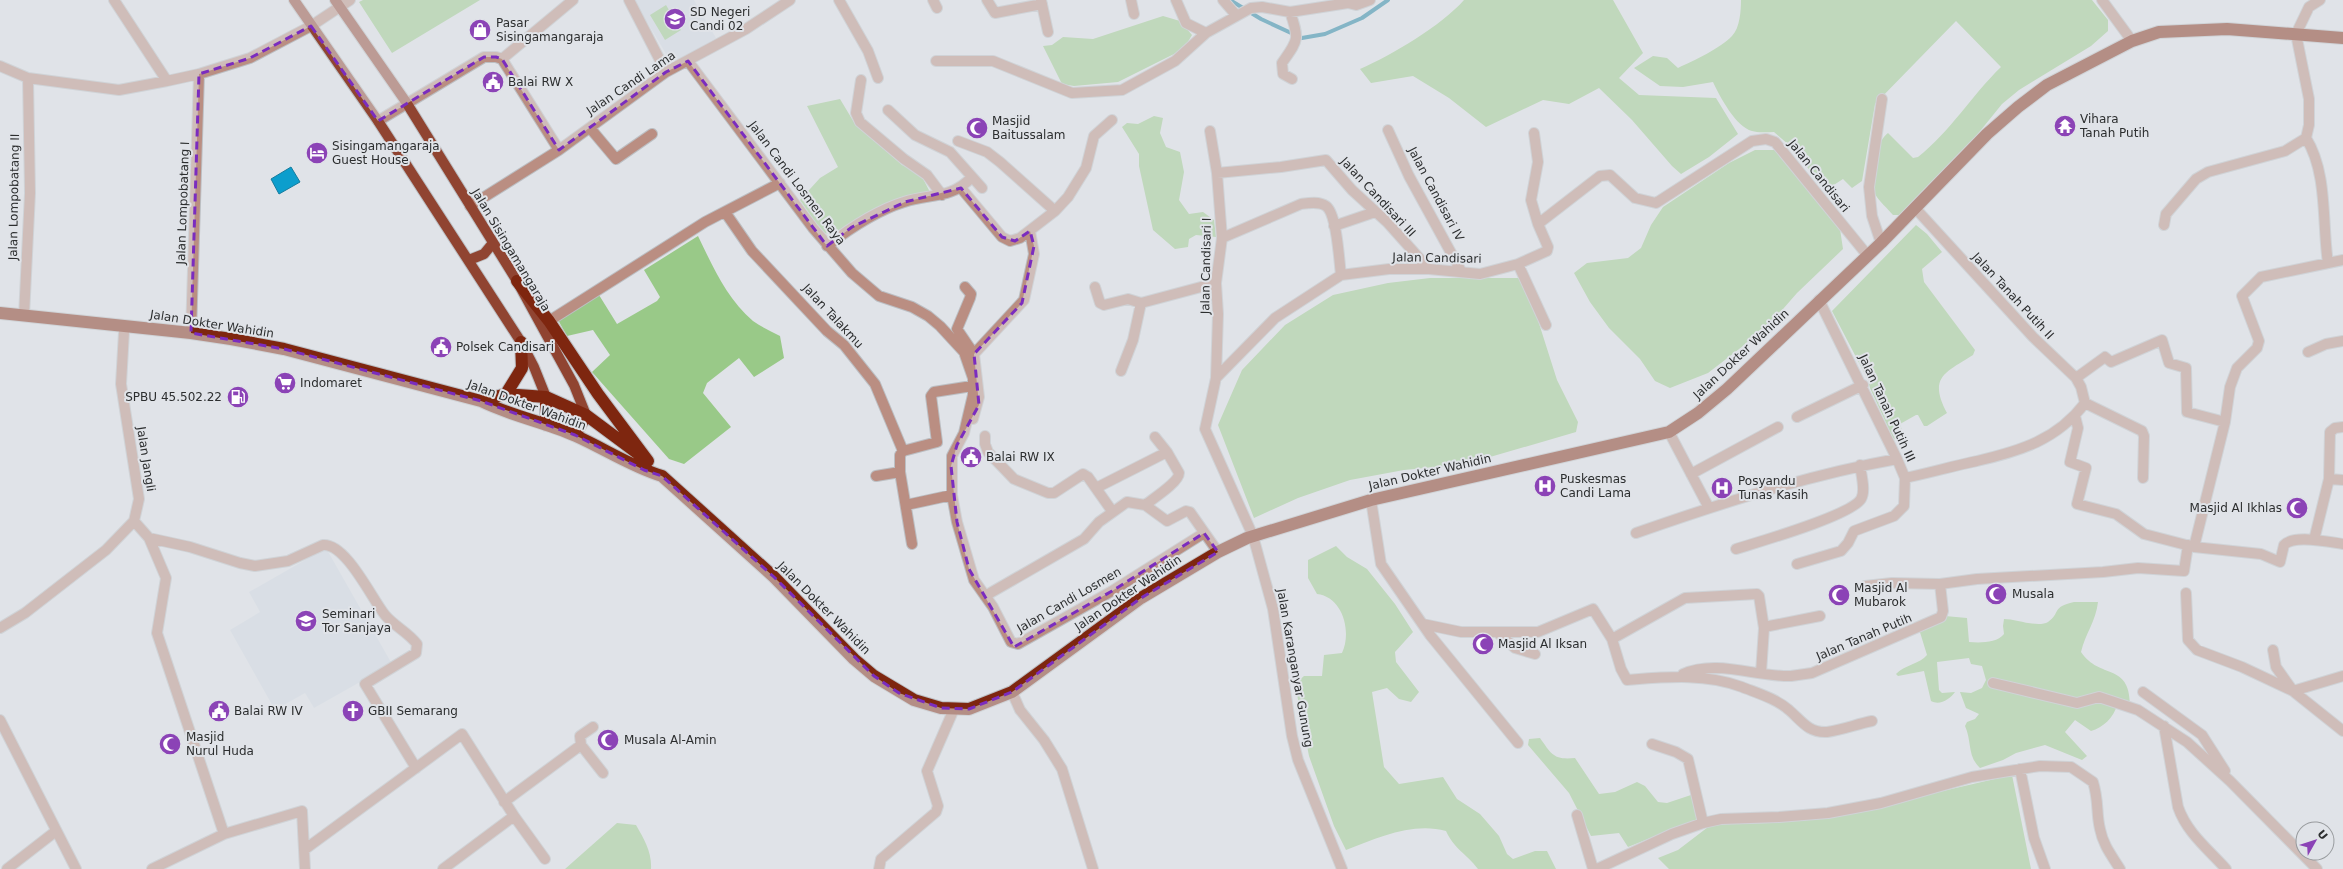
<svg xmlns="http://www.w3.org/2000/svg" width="2343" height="869" viewBox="0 0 2343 869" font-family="'DejaVu Sans',sans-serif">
<rect width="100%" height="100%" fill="#e0e3e8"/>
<path fill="#d1d8e3" d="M634 0H694L716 38 672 64Z
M326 548 392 664 314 708 305 693 275 710 230 630 260 612 249 592Z"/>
<path fill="#99c988" d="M363 0H480L392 53 359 2Z
M1464 0H1613L1643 53 1619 78 1639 95 1716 98 1738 134 1709 157 1681 174 1672 166 1632 120 1599 88 1569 104 1543 100 1486 127 1449 98 1413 76 1371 83 1360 69C1392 55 1441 26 1464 0Z
M1741 0H2092L2108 20V31L2091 46 2019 90 2002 104 1951 167 1904 215H1893C1888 209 1879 201 1875 194 1868 180 1875 142 1888 133L1913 158 1918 157C1950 132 1972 95 2001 67L1956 21 1875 104 1862 181 1852 188 1843 179 1826 190 1789 145 1774 132C1767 132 1758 133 1752 131 1736 127 1720 97 1713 82L1683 87 1660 86 1634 68 1653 56 1667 58 1678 68C1693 61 1721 48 1732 36 1740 28 1741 10 1741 0Z
M666 5 681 30 665 40 650 15Z
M1163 16 1180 21 1192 35 1186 45 1176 53 1118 82 1074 86 1062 84 1043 46 1052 45 1063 37 1093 39Z
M840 99 855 124 902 165 920 173 931 194 906 197 889 202 876 212 833 234 823 233 800 200 820 178 838 167 807 106Z
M1154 116 1163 118 1160 133 1166 147 1180 152 1184 172 1179 200 1189 214 1203 212 1214 220 1216 237 1196 235 1189 239 1188 247 1175 249 1153 230 1139 166V154L1122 127 1127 123 1138 124Z
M1755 150H1775L1840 229 1843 249 1797 293 1776 317 1743 346 1708 373 1670 388 1655 381 1640 359 1609 328 1590 302 1574 273 1587 263 1628 258 1641 248 1651 225 1663 207 1729 163Z
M1916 225 1927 234 1942 252 1922 269 1924 282 1975 350 1973 355C1945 373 1928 377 1947 413L1927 426H1924L1918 415H1916L1900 424 1904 437 1897 441 1893 438 1870 388 1868 380 1832 311Z
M698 236C713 267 727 299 753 321 761 327 771 331 780 336L784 358 754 377 739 358 707 383 703 393 731 427 684 464 669 459 592 372 610 355 593 330 567 336 558 320 599 295 617 324 657 301 660 297 644 270Z
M1430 278H1520L1536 314 1557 380 1578 422 1576 432 1466 464 1404 470 1350 480 1298 498 1254 518 1218 425 1242 370 1285 325 1333 295 1388 283Z
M1336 546 1347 557 1367 569 1395 604 1413 632 1395 652 1396 662 1419 692 1411 702 1399 699 1387 688 1372 692 1384 767 1399 784 1443 777 1457 799 1480 814 1499 836 1507 854 1513 859 1535 851H1547L1556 869H1478C1466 853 1455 850 1446 831 1412 822 1378 838 1346 850L1334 826 1309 756 1295 684 1304 676H1322L1324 655 1342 653C1352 632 1343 597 1317 594L1308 578V560Z
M2074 602H2098C2096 621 2085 634 2081 652 2100 680 2129 662 2130 704L2117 705C2114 717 2103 728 2091 731L2075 720 2065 732 2087 756 2082 760 2045 745 2016 753 2003 760 1980 768C1967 756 1972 741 1965 726L1967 722 1975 719 1979 714 1966 708 1960 692 1971 693 1982 688 1986 680 1982 666 1971 664 1969 658 1937 662 1939 690 1942 693 1955 692C1950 699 1940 706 1931 701L1924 671 1898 676 1896 674C1904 665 1920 664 1927 655L1919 629 1945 616 1967 618 1969 642C1980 643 1997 643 2004 634L2003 626 2004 619C2016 619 2038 628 2048 622 2061 613 2051 607 2074 602Z
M1540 738C1552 755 1554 760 1575 758L1599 794 1615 792 1637 782 1645 786 1658 802 1667 803 1691 795 1700 818 1628 847 1619 833 1591 836 1569 793 1528 745 1529 739Z
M2012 775 2031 869H1669L1658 858 1678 850 1712 824 1769 823 1839 815Z
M617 823 636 825C644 839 652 852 651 869H565Z"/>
<path fill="#0c9ecd" stroke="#167c9e" d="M291 167 300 182 279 194 271 179Z"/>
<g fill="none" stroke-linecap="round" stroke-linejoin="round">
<path stroke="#167c9e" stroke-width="4" d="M1230 0 1261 19 1302 38 1325 34 1362 18 1388 0"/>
<g stroke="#bcbfc3" stroke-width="12">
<path id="minor" d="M114 0 167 81
M629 0 666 72
M839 0 868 51 878 78
M933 0 937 8
M987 0 995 13 1042 4
M1041 0 1048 32
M1131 0 1134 14
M1176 0 1186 23 1206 33
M1223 0 1236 15
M2102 0 2132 41
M1290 12C1300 40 1298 40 1282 63L1283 74 1292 79
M502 59 573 0
M688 61 813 228 852 273 879 296 912 307 928 316 940 326 964 352 973 378V395L964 433 952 456V495L957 522 974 580 993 607 1011 642 1018 644 1112 591 1204 533
M936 61H993L1072 93 1122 90 1175 61 1206 33 1251 8 1262 7 1290 12 1348 3 1356 5 1370 0
M0 66 28 78 119 90 167 81 199 74 250 58 311 26 350 0
M861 80 856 113 860 122 904 159 927 175 942 195
M888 110 915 135 950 152 982 188
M378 121 484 57H496L502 59 559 150
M590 128 616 159 652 134
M1388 130 1409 176 1461 271
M1210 131 1217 173 1222 238 1216 283 1218 314 1216 378
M1534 133 1538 162 1531 200 1538 224
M2306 138C2328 173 2322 224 2328 263
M958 141 987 152 1000 162 1055 211
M1217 173 1281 167 1326 160 1352 190 1387 222 1429 269
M961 188 1002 237 1010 241 1020 238 1055 211 1068 197 1086 168 1094 136 1112 120
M470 206 559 150 666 72 746 29 790 0
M1916 209 2033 337 2076 378 2081 387 2085 403
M725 212 752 251 827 331 844 345 875 384 903 451
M2164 225 2166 214 2196 179 2208 172 2285 151 2306 138 2309 125V99L2296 34 2309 7 2320 0
M1334 226 1375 212
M1222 238 1301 204C1308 203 1319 201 1326 206 1337 214 1339 260 1341 275
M1881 243 1872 216 1869 187 1882 99
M827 246C849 229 878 210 904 202 931 193 950 200 972 177
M1518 264 1546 325
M965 287 971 294 970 298 957 329 974 354 979 397 973 419
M1095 287 1100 303 1104 305 1128 299 1141 303
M24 316 30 193 28 78
M549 321 705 222 780 183
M191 333 199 74
M2308 352 2326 344 2343 341
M974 354 1024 300 1034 254 1030 231
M1121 371 1133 340 1141 303 1216 283
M2076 378 2105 357 2111 362 2162 340 2169 363 2186 368 2187 412 2225 422
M2085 403 2142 431 2144 436 2143 478
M2075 416 2078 428 2070 462 2086 468 2077 504 2116 514 2144 534 2194 547 2261 554 2280 562 2284 545C2294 534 2330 542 2343 544
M1797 417 1863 385
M1669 432 1709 508
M985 436V444L988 452 1014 479 1048 493H1054L1083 474 1088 477 1112 511
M1691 474 1778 427
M876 476 900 472
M1905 478C1929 473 1953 466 1977 461 2020 451 2057 440 2085 403
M2329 479 2343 480
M1096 488 1167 452
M1371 500 1381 564 1430 635 1518 743
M906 505 952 495
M1145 505 1167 521 1186 511 1190 512 1218 552
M134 521 149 538 166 578 157 633 224 834
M1636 533C1722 503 1808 475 1897 459
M149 538 190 547 240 563 255 566 288 561 323 545C346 543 372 599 385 615 394 626 408 632 417 644L416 653 365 684 416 768
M2314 540 2329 479 2330 432 2335 428 2343 427
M912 544 900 472V455L903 451 937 442 931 396 934 392 972 386
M2194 547 2225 422 2230 387 2237 368 2257 348 2259 341 2242 296 2261 277 2343 260
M1736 549C1758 542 1850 516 1861 499 1866 491 1861 474 1860 465
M1797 564 1841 551 1848 543 1854 531 1894 516 1904 506 1905 478 1897 459 1819 300
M1865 586 1892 583 1940 584 1977 579 2103 572 2138 568 2184 571 2188 545
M2186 593 2188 640 2197 650 2242 667 2293 691 2343 731
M985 596 1084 539 1099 522 1127 502 1145 505C1154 498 1179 482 1179 473L1167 452 1155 437
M1423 624 1461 632H1538L1593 609 1612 639 1621 669 1627 680C1666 677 1705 673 1742 687 1757 693 1777 699 1789 710 1801 720 1808 733 1827 732 1842 730 1857 724 1872 721
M1764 627 1820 616
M0 628 25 613 106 550 134 521 139 499 121 384 124 332 126 326
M1497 632 1515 648 1535 654
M1612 639 1685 598 1757 594 1759 596 1764 628 1761 673
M2273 650 2276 667 2293 691 2343 676
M1683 674C1717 659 1756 677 1791 676 1798 675 1805 674 1812 673L1941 617 1943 611 1940 584
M1993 683 2077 703 2099 697 2138 710 2187 742 2230 781 2317 869
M1012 692 1020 710 1044 740 1062 769 1093 869
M2143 692 2202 735 2225 771
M0 720 76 869
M2164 726 2178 807C2187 833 2208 849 2226 869
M1652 744 1676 752 1688 759 1703 823
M581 745 580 736 593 727
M2020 769 2034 838 2045 869
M504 802 581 745 603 773
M1577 815 1593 869
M514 816 545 859
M304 850 462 734 514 816 443 869
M7 869 56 831
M152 869 224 834 302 811 305 869
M879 869 881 859 936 812 938 806 927 771 954 709
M1342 869 1298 760 1292 736 1273 609 1253 536 1205 429 1216 378 1275 318 1341 275 1389 269H1429L1480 274 1518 264 1547 251 1548 247 1538 224 1600 176 1610 175 1635 198 1656 203 1752 141 1766 139 1775 142 1868 256
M1597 869 1672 834 1703 823 1721 819 1779 817 1828 813 1881 803 1972 777 2040 766 2071 767 2093 782C2099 801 2096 813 2100 829 2103 845 2112 856 2120 869"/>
</g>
<g stroke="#bcbfc3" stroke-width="12">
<path id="major" d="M294 0 378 121 521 342 534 367 546 397
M335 0 406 102 517 281 574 385 586 415
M469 260 484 254 493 243"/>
</g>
<g stroke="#bcbfc3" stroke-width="14">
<path id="highway" d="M517 281 549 321 598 394 648 461
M0 313 191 333 231 339 284 349 481 401C511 416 545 422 576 436 605 449 632 467 662 476L774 577 854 659 874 676 914 700 941 708 969 709 1012 692 1141 598 1218 552 1247 538 1371 500 1669 432 1698 413 1727 389 1881 243 1987 134 2018 107 2047 85 2132 41 2159 32 2227 29 2343 38
M506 394 522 368 521 342
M546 397V425
M481 401 506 394 546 397 586 415 641 456
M575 435 586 415"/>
</g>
<use href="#minor" stroke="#ba8e82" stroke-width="10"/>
<use href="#major" stroke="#904431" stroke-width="10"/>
<use href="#highway" stroke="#7e260f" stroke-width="12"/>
</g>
<path d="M0 0H2343V869H0ZM311 26 378 121 484 57H496L502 59 559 150 666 72 688 61 827 246 852 227 905 202 961 188 1002 237 1015 241 1030 231 1034 246 1022 303 974 354 979 405 957 445 951 466 957 522 969 569 1014 647 1112 591 1204 533 1218 552 1141 598 1012 692 969 709 941 708 899 693 874 676 774 577 662 476 644 470 575 435 481 401 284 349 191 333 199 74 250 58Z" fill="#e0e3e8" fill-opacity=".55" fill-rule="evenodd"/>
<path fill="none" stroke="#7b2cbf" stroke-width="3" stroke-dasharray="8 5" stroke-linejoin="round" d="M311 26 378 121 484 57H496L502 59 559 150 666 72 688 61 827 246 852 227 905 202 961 188 1002 237 1015 241 1030 231 1034 246 1022 303 974 354 979 405 957 445 951 466 957 522 969 569 1014 647 1112 591 1204 533 1218 552 1141 598 1012 692 969 709 941 708 899 693 874 676 774 577 662 476 644 470 575 435 481 401 284 349 191 333 199 74 250 58Z"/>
<defs>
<g id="school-disc" transform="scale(1.15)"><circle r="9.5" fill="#8b43b6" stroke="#e0e3e8"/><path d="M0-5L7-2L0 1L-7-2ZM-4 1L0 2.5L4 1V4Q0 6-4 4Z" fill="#fff"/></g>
<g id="shop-disc" transform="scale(1.15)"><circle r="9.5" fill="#8b43b6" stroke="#e0e3e8"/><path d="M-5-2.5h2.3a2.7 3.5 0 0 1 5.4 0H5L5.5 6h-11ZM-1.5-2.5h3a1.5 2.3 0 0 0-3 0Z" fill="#fff"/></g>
<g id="civic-disc" transform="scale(1.15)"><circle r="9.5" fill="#8b43b6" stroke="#e0e3e8"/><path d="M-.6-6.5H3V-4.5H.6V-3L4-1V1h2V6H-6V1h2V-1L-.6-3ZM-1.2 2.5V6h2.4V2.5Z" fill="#fff"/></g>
<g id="temple-disc" transform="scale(1.15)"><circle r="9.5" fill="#8b43b6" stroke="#e0e3e8"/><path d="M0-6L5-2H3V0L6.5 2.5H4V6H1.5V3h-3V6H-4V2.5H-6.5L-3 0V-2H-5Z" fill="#fff"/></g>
<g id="mosque-disc" transform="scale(1.15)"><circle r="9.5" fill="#8b43b6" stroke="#e0e3e8"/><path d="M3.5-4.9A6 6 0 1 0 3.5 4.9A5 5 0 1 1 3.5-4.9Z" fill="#fff"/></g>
<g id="hotel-disc" transform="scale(1.15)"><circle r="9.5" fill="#8b43b6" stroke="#e0e3e8"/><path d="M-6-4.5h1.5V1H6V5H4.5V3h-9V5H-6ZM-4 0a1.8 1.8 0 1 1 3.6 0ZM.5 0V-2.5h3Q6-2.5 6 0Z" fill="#fff"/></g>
<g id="supermarket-disc" transform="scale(1.15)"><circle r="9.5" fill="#8b43b6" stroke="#e0e3e8"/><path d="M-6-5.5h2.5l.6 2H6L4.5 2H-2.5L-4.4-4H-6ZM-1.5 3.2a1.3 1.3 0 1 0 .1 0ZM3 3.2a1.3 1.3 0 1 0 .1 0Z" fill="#fff"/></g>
<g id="fuel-disc" transform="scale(1.15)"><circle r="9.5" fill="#8b43b6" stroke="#e0e3e8"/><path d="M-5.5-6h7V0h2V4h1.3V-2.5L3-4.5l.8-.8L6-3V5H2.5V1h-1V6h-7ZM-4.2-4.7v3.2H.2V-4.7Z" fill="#fff"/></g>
<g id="hospital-disc" transform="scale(1.15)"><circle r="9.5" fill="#8b43b6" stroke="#e0e3e8"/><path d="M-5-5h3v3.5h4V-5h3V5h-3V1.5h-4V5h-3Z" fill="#fff"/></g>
<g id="university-disc" transform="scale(1.15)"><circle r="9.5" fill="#8b43b6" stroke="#e0e3e8"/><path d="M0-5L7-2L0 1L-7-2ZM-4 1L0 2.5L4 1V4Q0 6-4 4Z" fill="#fff"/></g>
<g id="church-disc" transform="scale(1.15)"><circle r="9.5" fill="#8b43b6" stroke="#e0e3e8"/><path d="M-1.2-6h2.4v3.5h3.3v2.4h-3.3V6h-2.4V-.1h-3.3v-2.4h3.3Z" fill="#fff"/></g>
</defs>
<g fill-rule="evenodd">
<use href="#school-disc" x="675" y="19"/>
<use href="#shop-disc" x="480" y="30"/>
<use href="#civic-disc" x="493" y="82"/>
<use href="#temple-disc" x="2065" y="126"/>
<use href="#mosque-disc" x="977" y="128"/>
<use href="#hotel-disc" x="317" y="153"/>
<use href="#civic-disc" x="441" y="347"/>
<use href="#supermarket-disc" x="285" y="383"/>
<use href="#fuel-disc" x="238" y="397"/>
<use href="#civic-disc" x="971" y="457"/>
<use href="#hospital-disc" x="1545" y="486"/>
<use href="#hospital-disc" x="1722" y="488"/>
<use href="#mosque-disc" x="2297" y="508"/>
<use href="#mosque-disc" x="1996" y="594"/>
<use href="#mosque-disc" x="1839" y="595"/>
<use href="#university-disc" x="306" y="621"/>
<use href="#mosque-disc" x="1483" y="644"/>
<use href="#civic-disc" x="219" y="711"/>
<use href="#church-disc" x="353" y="711"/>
<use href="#mosque-disc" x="608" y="740"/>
<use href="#mosque-disc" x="170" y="744"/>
</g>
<g text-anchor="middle" stroke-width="4" stroke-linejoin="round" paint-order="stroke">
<g font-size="12" fill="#2c2e2f" stroke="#e0e3e8" text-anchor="start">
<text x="690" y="16">SD Negeri<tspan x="690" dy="14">Candi 02</tspan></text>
<text x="496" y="27">Pasar<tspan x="496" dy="14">Sisingamangaraja</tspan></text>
<text x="508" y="86">Balai RW X</text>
<text x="2080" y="123">Vihara<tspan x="2080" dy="14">Tanah Putih</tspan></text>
<text x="992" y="125">Masjid<tspan x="992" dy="14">Baitussalam</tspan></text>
<text x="332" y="150">Sisingamangaraja<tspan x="332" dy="14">Guest House</tspan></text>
<text x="456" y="351">Polsek Candisari</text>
<text x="300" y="387">Indomaret</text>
<text x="222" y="401" text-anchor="end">SPBU 45.502.22</text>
<text x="986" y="461">Balai RW IX</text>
<text x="1560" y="483">Puskesmas<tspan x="1560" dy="14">Candi Lama</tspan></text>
<text x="1738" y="485">Posyandu<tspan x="1738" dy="14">Tunas Kasih</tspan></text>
<text x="2282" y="512" text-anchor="end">Masjid Al Ikhlas</text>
<text x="1854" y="592">Masjid Al<tspan x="1854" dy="14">Mubarok</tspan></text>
<text x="2012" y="598">Musala</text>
<text x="322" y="618">Seminari<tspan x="322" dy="14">Tor Sanjaya</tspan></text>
<text x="1498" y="648">Masjid Al Iksan</text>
<text x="234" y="715">Balai RW IV</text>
<text x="368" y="715">GBII Semarang</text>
<text x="186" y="741">Masjid<tspan x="186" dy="14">Nurul Huda</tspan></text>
<text x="624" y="744">Musala Al-Amin</text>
</g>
<g font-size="12" fill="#2c2e2f" stroke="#e0e3e8">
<text transform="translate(631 83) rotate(-34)" y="4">Jalan Candi Lama</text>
<text transform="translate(1819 176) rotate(51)" y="4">Jalan Candisari</text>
<text transform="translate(797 183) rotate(53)" y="4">Jalan Candi Losmen Raya</text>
<text transform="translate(1436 194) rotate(62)" y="4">Jalan Candisari IV</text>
<text transform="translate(14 197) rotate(-89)" y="4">Jalan Lompobatang II</text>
<text transform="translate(1378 197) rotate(47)" y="4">Jalan Candisari III</text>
<text transform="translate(183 203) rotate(-88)" y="4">Jalan Lompobatang I</text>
<text transform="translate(511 250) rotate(59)" y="4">Jalan Sisingamangaraja</text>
<text transform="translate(1437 258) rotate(1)" y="4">Jalan Candisari</text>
<text transform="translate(1206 266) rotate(-89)" y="4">Jalan Candisari I</text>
<text transform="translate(2013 296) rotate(47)" y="4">Jalan Tanah Putih II</text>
<text transform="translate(833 316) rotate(47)" y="4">Jalan Talakmu</text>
<text transform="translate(212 324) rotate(9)" y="4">Jalan Dokter Wahidin</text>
<text transform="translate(1741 354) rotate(-43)" y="4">Jalan Dokter Wahidin</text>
<text transform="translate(527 405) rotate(20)" y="4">Jalan Dokter Wahidin</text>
<text transform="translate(1887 408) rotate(65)" y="4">Jalan Tanah Putih III</text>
<text transform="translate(146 459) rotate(81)" y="4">Jalan Jangli</text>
<text transform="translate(1430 472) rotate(-13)" y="4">Jalan Dokter Wahidin</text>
<text transform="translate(1128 593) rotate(-34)" y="4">Jalan Dokter Wahidin</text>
<text transform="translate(1069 600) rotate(-30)" y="4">Jalan Candi Losmen</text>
<text transform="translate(824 608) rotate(45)" y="4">Jalan Dokter Wahidin</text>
<text transform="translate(1864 637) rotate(-23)" y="4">Jalan Tanah Putih</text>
<text transform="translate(1295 668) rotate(80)" y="4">Jalan Karanganyar Gunung</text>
</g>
</g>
<g transform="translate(2315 841) rotate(51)"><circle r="19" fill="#e0e3e8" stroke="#989b9e"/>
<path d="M0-3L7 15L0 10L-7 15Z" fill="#8b43b6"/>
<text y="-6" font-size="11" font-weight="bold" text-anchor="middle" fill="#2c2e2f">U</text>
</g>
</svg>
